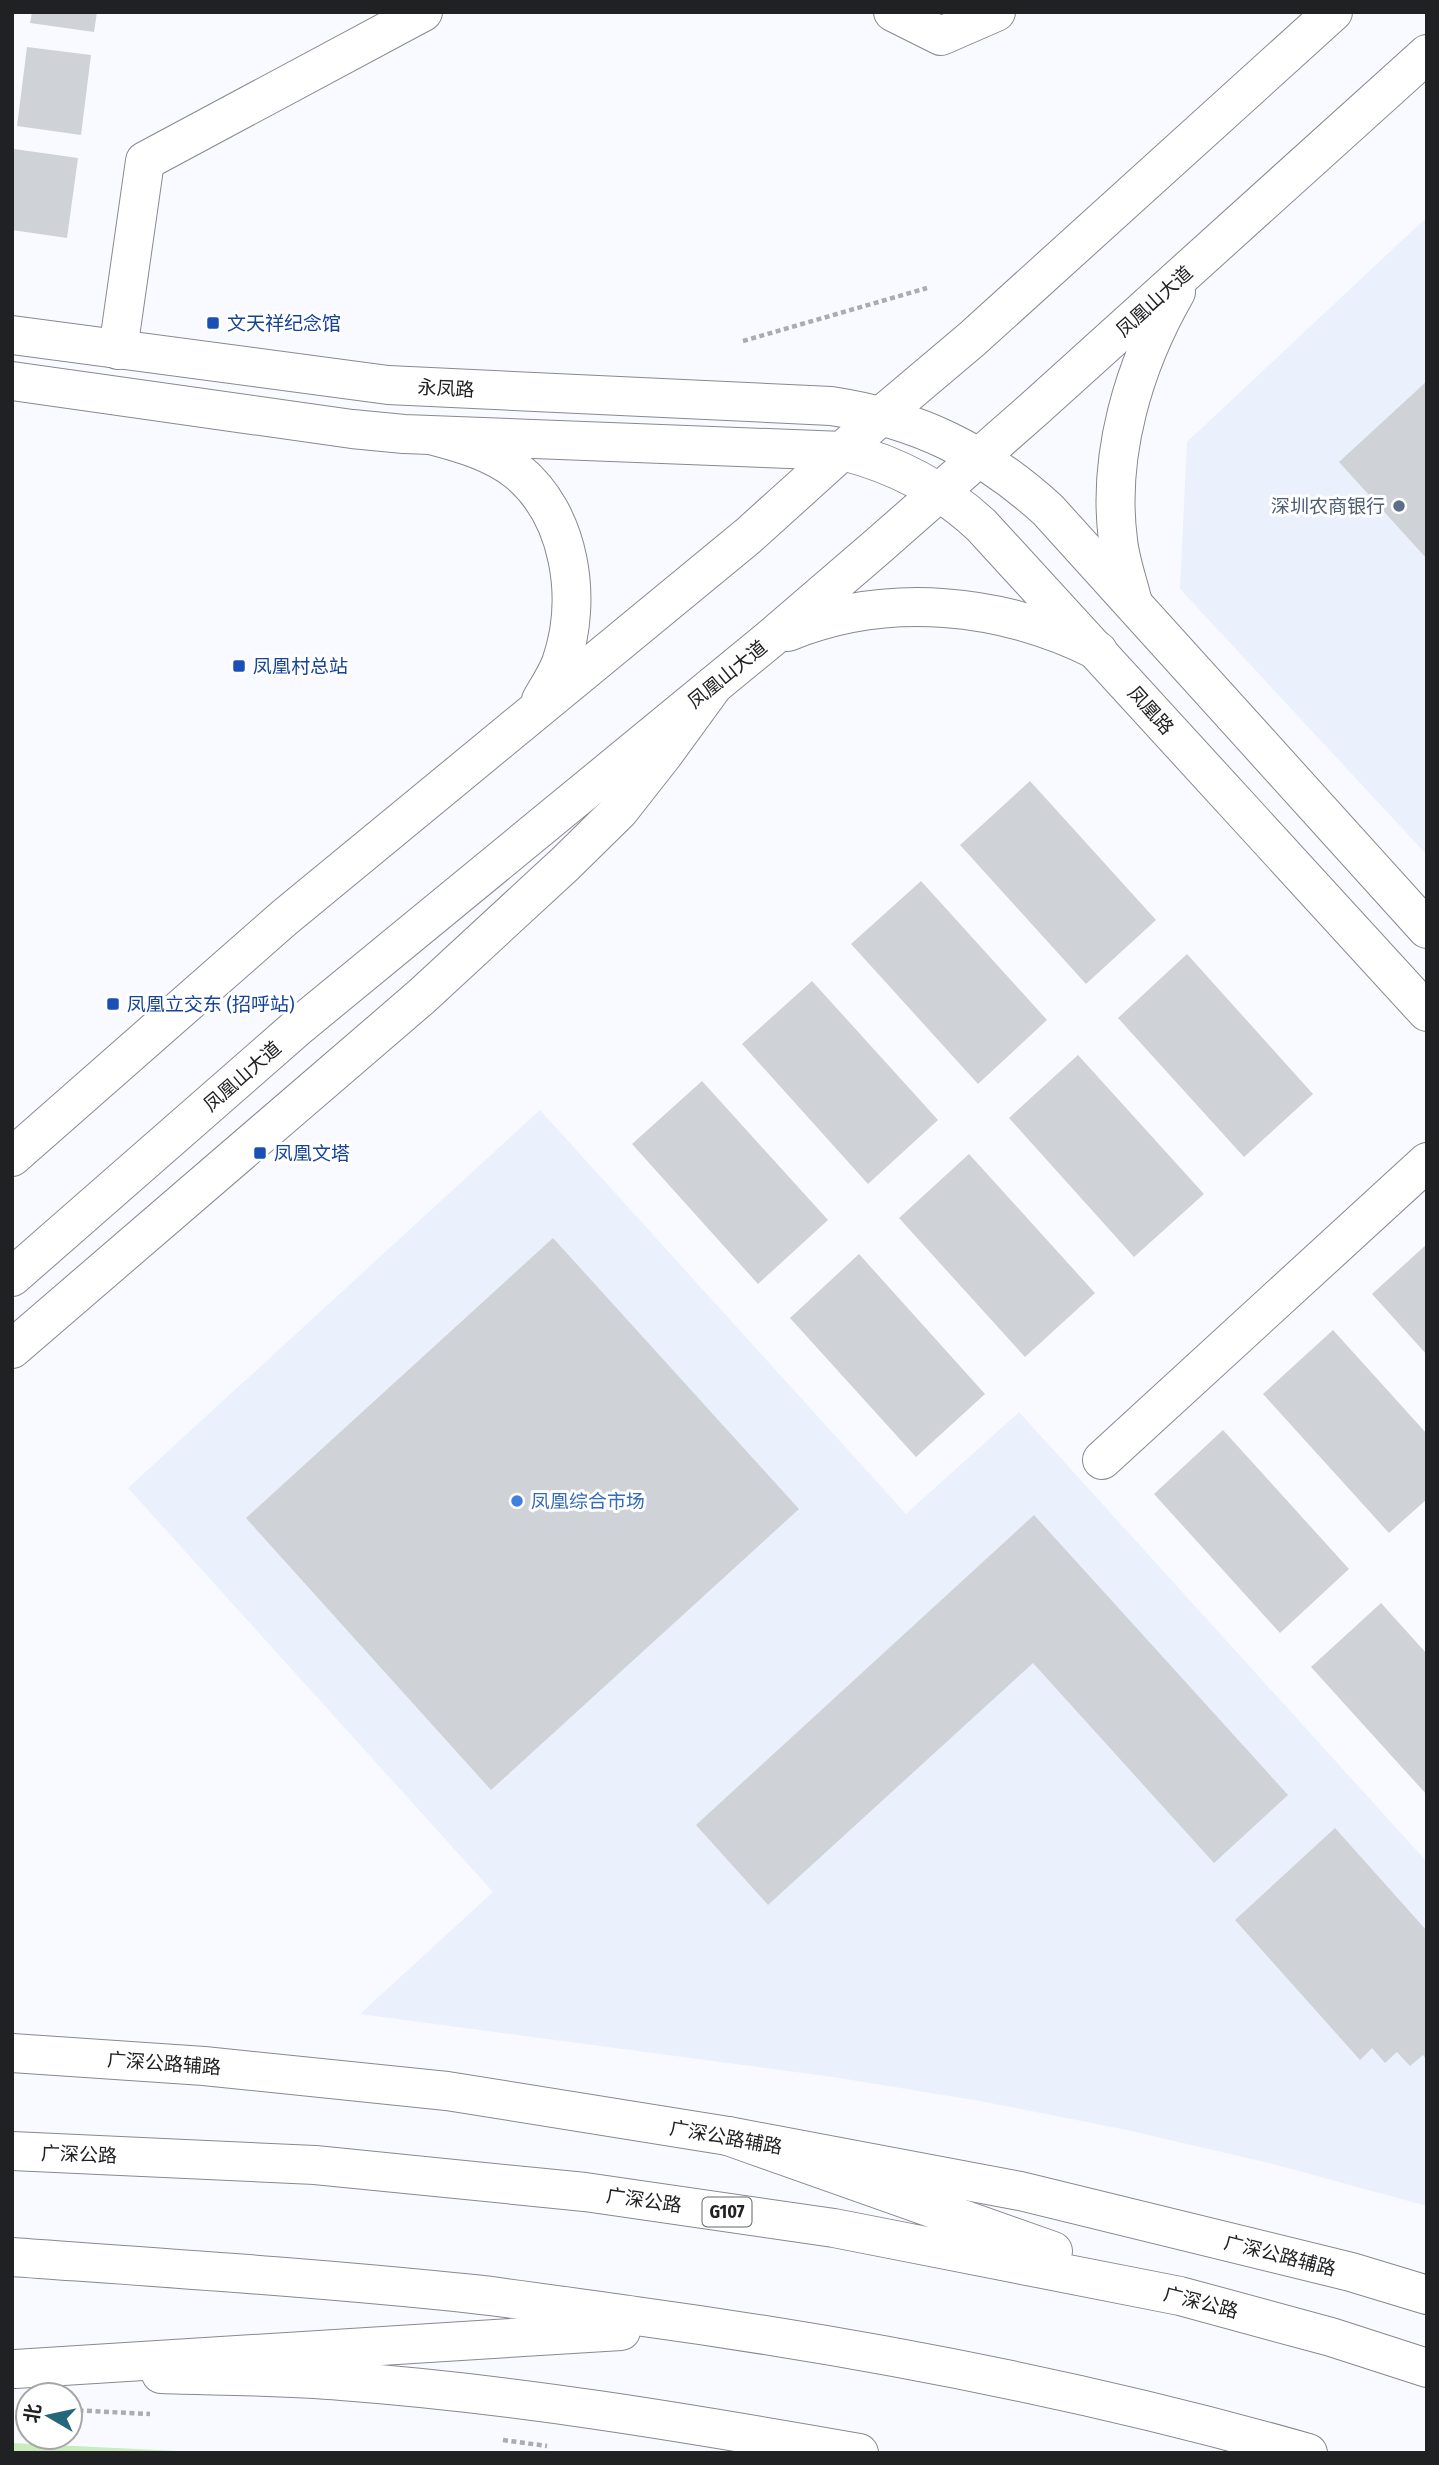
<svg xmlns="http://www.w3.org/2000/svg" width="1439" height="2465" viewBox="0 0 1439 2465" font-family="'Fira Sans Condensed','Noto Sans SC',sans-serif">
<rect width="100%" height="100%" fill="#f8faff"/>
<path fill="#eaf0fc" d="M1427 217V855L1180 589 1187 442Z
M540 1110 906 1514 1019 1412 1427 1862V2206L1273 2164 1127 2130 980 2101 833 2077 360 2014 493 1892 128 1488Z"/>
<path fill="#c8ecbb" d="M12 2443 219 2453H12Z"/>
<path fill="#cfd2d7" d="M32 12H97L94 32 30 23Z
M27 47 91 55 81 135 17 126Z
M14 149 78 158 67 238 12 230Z
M1427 381V559L1339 462Z
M1030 781 1156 920 1086 984 960 845Z
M921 881 1047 1020 978 1084 851 944Z
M1187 954 1313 1094 1244 1157 1118 1018Z
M812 981 938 1120 868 1184 742 1044Z
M1078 1055 1204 1194 1134 1257 1009 1118Z
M702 1081 828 1220 758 1284 632 1144Z
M969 1154 1095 1293 1025 1357 899 1218Z
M553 1238 799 1509 491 1790 246 1518Z
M1427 1244V1355L1372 1294Z
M859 1254 985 1394 916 1457 790 1318Z
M1333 1330 1427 1434V1499L1389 1533 1263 1394Z
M1223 1430 1349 1569 1280 1633 1154 1494Z
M1034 1515 1288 1795 1214 1863 1033 1663 768 1905 696 1825Z
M1381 1603 1427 1654V1795L1311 1667Z
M1335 1828 1427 1931V2060L1423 2055 1410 2066 1397 2052 1385 2063 1372 2048 1360 2060 1235 1920Z"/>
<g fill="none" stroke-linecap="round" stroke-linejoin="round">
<g stroke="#87898e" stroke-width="40">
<path id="minor" d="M118 350 145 161 423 12
M1102 1460 1427 1162"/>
</g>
<g stroke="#87898e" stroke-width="40">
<path id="tertiary" d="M893 12 941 36 996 12
M12 335 388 385 831 406C918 419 983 451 1048 510L1427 929
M12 381 352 429 404 434 843 451C897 465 941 488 981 525L1427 1012"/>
</g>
<g stroke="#87898e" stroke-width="40">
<path id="secondary" d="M434 436C464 444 492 452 517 471 571 515 583 599 561 663 556 676 548 688 541 700
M1133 603C1128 582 1120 561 1118 540 1107 455 1134 365 1176 292
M788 632C888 591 1003 603 1098 651
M12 1157 284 918 748 536 882 415 972 339 1333 12
M12 1277 300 1025 770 639 877 547 1034 409 1427 54"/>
</g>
<g stroke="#87898e" stroke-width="40">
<path id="primary" d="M12 1349 421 997 565 864 619 811 663 755 714 685
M12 2053 204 2066 447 2091 728 2136 1020 2191 1351 2272 1427 2295
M161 2374C221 2376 282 2376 342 2381 516 2394 688 2423 859 2453"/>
</g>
<g stroke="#87898e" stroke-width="40">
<path id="trunk" d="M728 2136 1053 2251
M12 2151 315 2165 585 2192 834 2228 1180 2296 1331 2337 1427 2368
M12 2257C166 2268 320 2278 473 2294 527 2300 582 2309 636 2316 863 2347 1088 2390 1308 2453
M15 2369 621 2331"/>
</g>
<path stroke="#aaacaf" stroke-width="4.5" stroke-dasharray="5 3.5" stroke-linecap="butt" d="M743 341 927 288
M70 2410 150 2414
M503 2440 547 2446"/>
<use href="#minor" stroke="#fff" stroke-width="38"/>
<use href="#tertiary" stroke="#fff" stroke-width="38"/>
<use href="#secondary" stroke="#fff" stroke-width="38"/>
<use href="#primary" stroke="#fff" stroke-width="38"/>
<use href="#trunk" stroke="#fff" stroke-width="38"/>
</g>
<g fill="#1a4fb4" stroke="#fff" stroke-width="2.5">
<rect x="206" y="316" width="14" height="14" rx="3.5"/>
<rect x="232" y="659" width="14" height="14" rx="3.5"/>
<rect x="106" y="997" width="14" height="14" rx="3.5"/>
<rect x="253" y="1146" width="14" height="14" rx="3.5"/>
</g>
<circle fill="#5c6f8a" stroke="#fff" stroke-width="2.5" cx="1399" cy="506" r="7"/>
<circle fill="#3f7fe0" stroke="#fff" stroke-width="2.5" cx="517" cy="1501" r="7"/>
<g text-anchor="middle" stroke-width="6" stroke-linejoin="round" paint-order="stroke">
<rect fill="#fff" stroke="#636465" stroke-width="2" x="702.5" y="2197.5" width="49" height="29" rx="5"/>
<g font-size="18" font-weight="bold" fill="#202123">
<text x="727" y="2218">G107</text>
</g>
<g font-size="19" fill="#202123" stroke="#fff">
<text transform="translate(1154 301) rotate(-42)" y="7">凤凰山大道</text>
<text transform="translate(446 388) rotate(3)" y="7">永凤路</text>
<text transform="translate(727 674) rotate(-39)" y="7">凤凰山大道</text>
<text transform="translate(1151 710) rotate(48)" y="7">凤凰路</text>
<text transform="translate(242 1076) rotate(-41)" y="7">凤凰山大道</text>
<text transform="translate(164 2063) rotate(4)" y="7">广深公路辅路</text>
<text transform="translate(726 2137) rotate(10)" y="7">广深公路辅路</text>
<text transform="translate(79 2154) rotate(2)" y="7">广深公路</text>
<text transform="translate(644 2200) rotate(8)" y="7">广深公路</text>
<text transform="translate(1280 2255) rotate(14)" y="7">广深公路辅路</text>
<text transform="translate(1201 2302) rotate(14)" y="7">广深公路</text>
</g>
<g font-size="19" fill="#164399" stroke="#fff" text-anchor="start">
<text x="227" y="330">文天祥纪念馆</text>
<text x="253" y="673">凤凰村总站</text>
<text x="127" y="1011">凤凰立交东 (招呼站)</text>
<text x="274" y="1160">凤凰文塔</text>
</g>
<g font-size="19" fill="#4e5e75" stroke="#fff" text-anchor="end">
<text x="1385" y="513">深圳农商银行</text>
</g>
<g font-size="19" fill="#366cbe" stroke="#fff" text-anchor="start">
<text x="531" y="1508">凤凰综合市场</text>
</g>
</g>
<rect width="1439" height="2465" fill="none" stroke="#202123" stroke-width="28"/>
<g transform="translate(49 2416) rotate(279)"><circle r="33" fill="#ffffff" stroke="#a6a6a7" stroke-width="2"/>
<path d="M0-5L12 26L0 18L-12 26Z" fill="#25677a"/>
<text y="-10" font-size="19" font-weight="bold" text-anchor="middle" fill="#202123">北</text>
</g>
</svg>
